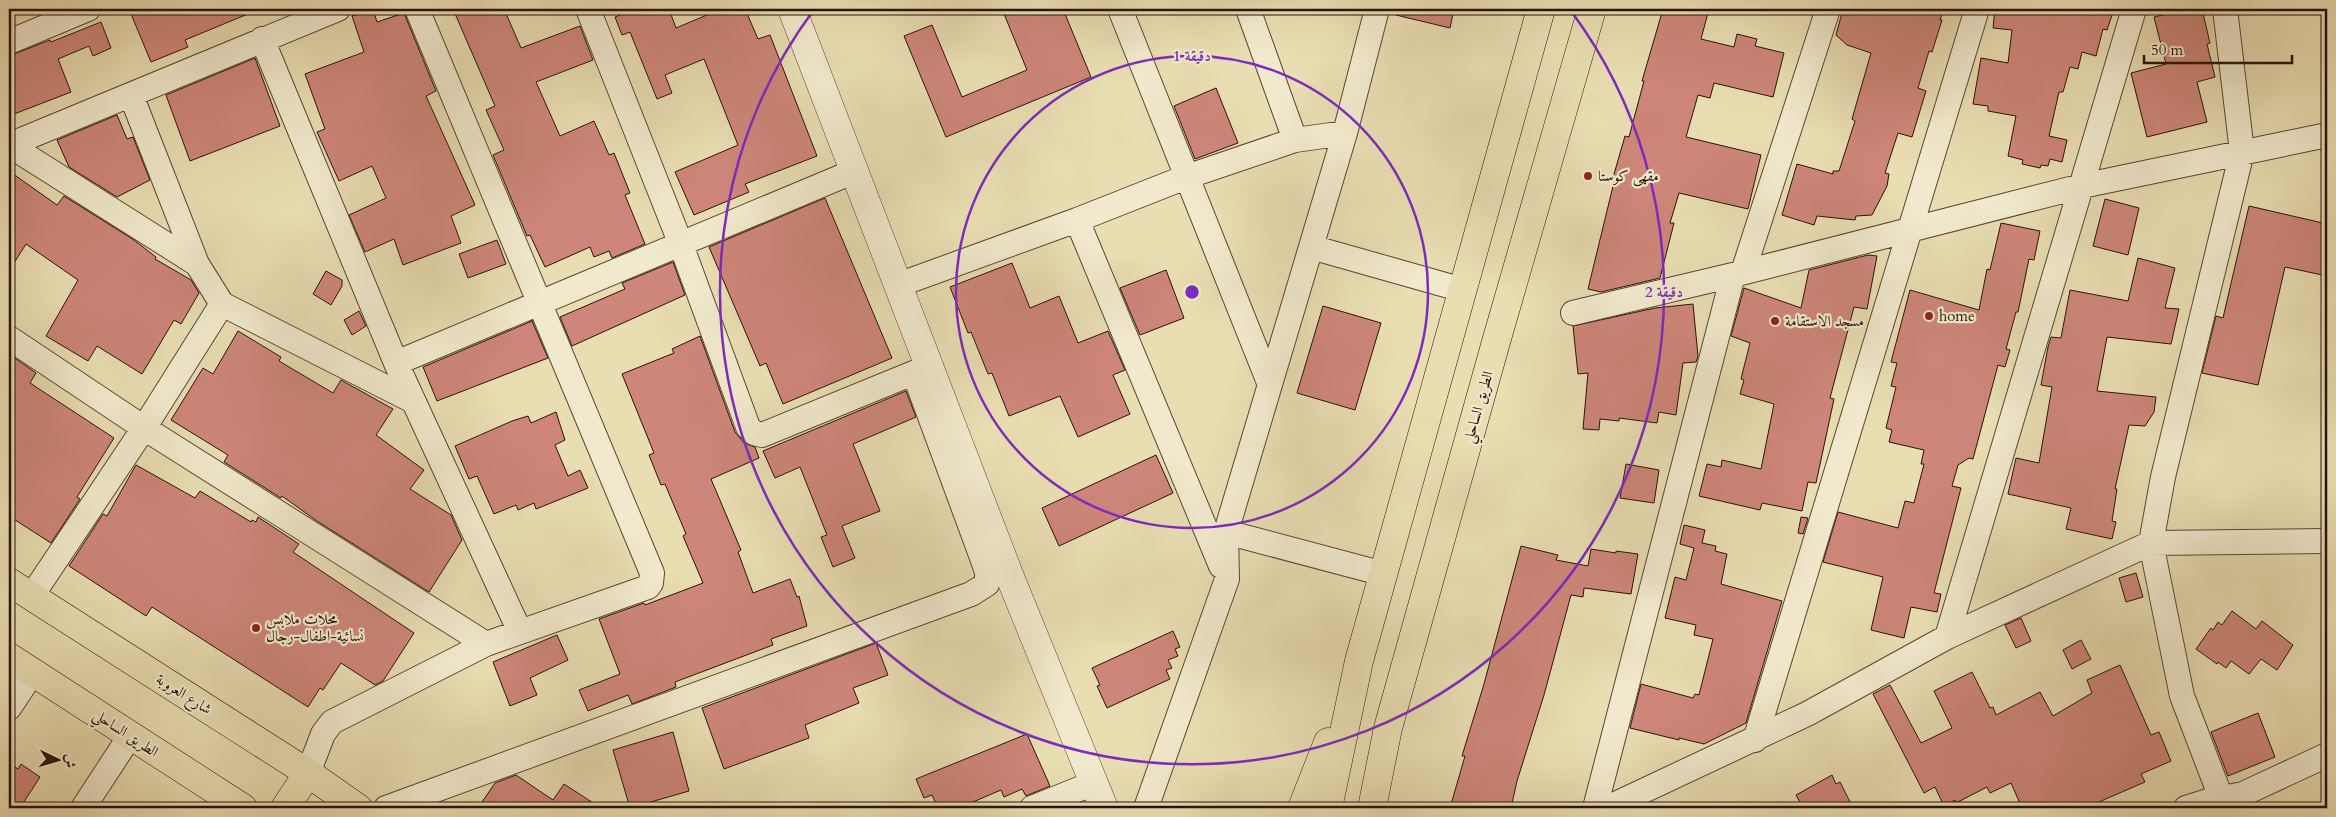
<svg xmlns="http://www.w3.org/2000/svg" width="2336" height="817" viewBox="0 0 2336 817" font-family="Cardo,Amiri,serif">
<rect width="100%" height="100%" fill="#e9ddb2"/>
<filter id="stains"><feTurbulence type="fractalNoise" baseFrequency=".004" numOctaves="4"/><feColorMatrix values="0 0 0 0 .2 0 0 0 0 .09 0 0 0 0 .02 0 0 0 .5 -.17"/></filter>
<radialGradient id="worn" r=".72"><stop offset=".6" stop-color="#630" stop-opacity="0"/><stop offset="1" stop-color="#630" stop-opacity=".3"/></radialGradient>
<path fill="#cd8679" stroke="#291208" d="M129 9H260L185 40 188 47 151 62Z
M373 9 377 22 404 13 436 91 426 96 475 205 451 216 461 243 403 265 394 239 365 252 349 215 386 198 372 166 339 181 317 132 325 129 305 74 364 52 352 16Z
M453 9H504L521 48 580 26 593 60 536 82 560 136 594 121 609 155 614 153 630 193 625 195 645 244 612 258 609 251 594 257 590 247 545 267 530 235 527 236 493 155 504 150 486 110 495 106Z
M635 9H669L676 28 721 9H745L758 39 770 35 817 156 745 184 749 192 694 215 675 172 738 145 704 59 665 75 672 93 657 99 630 32 622 35 615 17Z
M1002 9H1063L1091 77 946 137 904 36 932 25 962 97 1027 70Z
M1397 9H1454L1450 28 1396 15Z
M1663 9H1709L1701 39 1734 47 1737 34 1757 39 1755 46 1784 53 1773 97 1714 83 1710 98 1698 95 1686 137 1761 155 1748 209 1679 193 1670 223H1674L1660 278 1601 292 1588 289 1614 182 1612 181 1625 136 1629 137 1644 81H1642Z
M1843 9H1944L1940 20H1942L1932 52 1929 51 1918 88 1926 91 1912 137 1898 133 1885 173 1889 174 1887 186 1872 215 1856 216 1855 220 1817 216 1814 225 1782 215 1797 164 1833 174V171H1839L1855 121 1852 119 1871 53 1847 45 1836 35Z
M1995 9H2114L2107 30 2103 29 2096 56 2082 52 2078 69 2070 67 2063 92H2059L2049 136 2067 140 2062 162 2050 159 2048 166 2041 165 2040 168 2022 164 2023 160 2008 156 2016 116 1988 111V106L1973 104 1981 58 2008 63 2012 30 1993 28Z
M2187 9H2202L2210 43 2207 44 2215 77 2197 82 2207 122 2147 137 2131 73 2166 64 2154 17Z
M101 22 111 48 93 56 89 46 58 59 71 92 9 116V56L50 40 51 42Z
M255 58 280 126 190 161 166 95Z
M1216 88 1238 143 1195 159 1174 106Z
M117 115 127 139 133 137 150 180 117 197 69 167 57 140Z
M9 171 57 205 64 196 134 240 156 257 155 259 191 280 199 293 181 324 174 320 142 374 97 346 88 361 46 336 78 280 26 244 9 271Z
M825 198 892 358 783 404 766 363 760 366 709 247Z
M2105 199 2139 208 2128 255 2093 246Z
M2249 206 2327 224V276L2285 267 2258 385 2202 373 2216 316 2223 318Z
M2001 223 2040 231 2034 260 2029 259 2018 312H2016L2006 349 2010 350 2005 367 1998 365 1973 459 1969 458 1958 465 1952 486 1961 488 1934 593 1941 594 1937 612 1911 607 1904 638 1871 630 1883 577 1823 562 1838 512 1898 528 1905 501 1914 503 1924 464H1921L1924 450 1889 442 1892 430 1886 428 1896 387 1891 386 1897 363 1891 362 1910 290 1979 310 1987 269 1990 270Z
M497 240 506 264 468 278 459 254Z
M1868 255 1877 256 1867 309 1854 307 1830 398 1834 399 1816 483 1808 482 1802 511 1762 503 1760 510 1699 496 1707 464 1721 467 1722 460 1761 469 1774 404 1740 394 1744 380 1741 379 1750 343 1731 336 1744 288 1801 308 1809 270Z
M2138 258 2175 268 2165 308 2179 309 2171 344 2107 337 2097 391 2156 397 2154 412 2145 426 2129 425 2115 489H2117L2112 521 2116 522 2112 539 2066 529 2071 508 2008 494 2016 458 2039 463 2052 387 2041 385 2048 347 2051 337 2061 338 2070 290 2128 301Z
M673 262 685 295 572 346 560 317 625 289 622 283Z
M1012 263 1030 308 1059 296 1078 343 1108 331 1125 370 1113 375 1130 414 1078 437 1060 396 1009 416 992 373 988 374 971 332 968 333 950 287Z
M1166 270 1184 318 1140 335 1120 288Z
M326 271 342 280V286L331 305 313 294Z
M1693 304 1698 356 1696 362 1683 363 1676 415 1659 412 1657 423 1619 418V421L1600 419 1599 430 1583 429 1588 373 1578 374 1573 326 1655 308Z
M1323 306 1381 323 1355 410 1297 393Z
M359 311 366 326 352 335 344 320Z
M532 321 548 358 437 401 423 367Z
M238 331 281 357 279 361 333 393 341 380 393 409 376 435 424 470 410 489 451 515 462 540 429 592 317 521 282 496 281 498 224 462 228 455 171 420 203 368 213 374Z
M700 336 735 432 744 443 755 447 759 458 711 479 741 550 738 552 753 593 790 579 797 597 799 596 807 626 771 639 773 645 675 682 676 687 632 704 628 695 588 711 579 690 620 674 599 619 644 603 645 605 703 583 683 536 686 534 665 484 661 485 649 455 654 453 622 374 674 353 672 349Z
M9 354 36 373 30 383 114 438 77 497 80 499 51 543 9 516Z
M906 391 916 417 853 444 880 511 842 526 855 558 833 567 821 537 827 535 800 467 775 478 763 451Z
M556 412 565 440 555 445 568 476 580 470 588 488 536 509 534 503 518 510 516 505 494 514 477 476 469 479 455 446 512 421 528 416 531 423Z
M1156 455 1173 493 1059 546 1042 508Z
M1626 464 1659 470 1654 503 1620 498Z
M136 465 195 498 200 491 251 522 252 520 256 522 258 517 299 544 293 552 414 633 383 681 375 685 341 663 323 690 320 688 308 707 152 607 146 616 69 566 103 514 107 516Z
M1801 517 1808 518 1803 534 1798 533Z
M1684 525 1705 530 1702 543 1716 546 1715 551 1727 554 1721 584 1782 601 1746 723 1704 744 1679 738V740L1630 728 1641 684 1693 698 1695 694 1699 695 1713 639 1694 635 1696 625 1665 618 1675 577 1686 580 1694 548 1680 544Z
M1521 546 1558 555 1556 560 1588 566 1591 549 1616 553V551L1638 554 1631 594 1584 588 1583 597 1571 595 1544 695 1517 781 1511 808H1450L1465 756H1462L1484 684Z
M2136 573 2143 597 2126 602 2119 578Z
M2232 611 2256 629 2262 621 2293 645 2277 670 2261 659 2249 674 2231 661 2226 668 2218 662 2217 664 2196 649 2211 628 2213 630 2218 622 2222 625Z
M2021 618 2031 641 2016 648 2005 625Z
M1173 631 1180 647 1175 649 1178 656 1168 660 1172 668 1166 670 1170 679 1107 708 1097 686 1100 685 1092 668Z
M557 635 568 660 530 678 537 695 510 706 493 662Z
M2081 640 2091 659 2072 669 2063 650Z
M876 643 888 675 853 688 859 703 805 725 809 738 724 769 702 708Z
M2120 665 2151 735 2159 732 2171 761 2141 774 2145 782 2085 808H2022L2011 783 1990 793 1987 787 1956 803 1955 800 1944 806 1935 787 1924 793 1873 694 1890 685 1921 743 1952 728 1934 691 1972 672 1990 708 1993 707 1996 715 2040 692 2053 716 2092 693 2087 680Z
M2258 713 2275 757 2228 776 2211 732Z
M673 732 689 791 630 808 613 750Z
M1027 734 1050 786 1026 796 1022 789 1004 797 1001 790 959 808H938L932 795 924 798 916 779Z
M9 763 18 769 21 764 40 777 20 808H9Z
M516 775 553 800 564 784 601 808H478L495 783Z
M1832 775 1836 784 1840 782 1853 808H1803L1796 795Z"/>
<g fill="none" stroke-linecap="round" stroke-linejoin="round">
<g stroke="#594532" stroke-width="26">
<path id="minor" d="M588 9 680 242 748 427 754 433 762 435 928 367
M1120 9 1270 385
M1248 9 1295 140
M262 39 396 363 520 632
M9 42 88 9
M131 95 197 264 222 304 413 401
M9 145 338 9
M9 145 197 264
M1077 220 1221 566
M1311 247 1463 290
M1743 272 1828 9
M898 285 1077 220 1186 177 1295 140 1345 133
M1573 313 1733 275 2082 186 2327 135
M9 338 144 428 486 644
M396 363 855 171
M1226 532 1384 574
M31 597 144 428 222 304
M1947 637 2134 9
M9 708 33 672
M1755 740 1977 9
M308 773 323 734 332 722 486 644 648 587 651 583 652 573 417 9
M83 808 130 736
M386 808 971 594 987 584V572L981 555 914 373
M1032 808 1094 783
M1146 808 1227 579 1226 532 1345 133 1377 9
M1595 808 1733 275
M1607 808 1807 714 1947 637 2151 543 2327 541
M2186 808 2208 801 2243 794 2327 755
M2225 808 2182 696 2151 543 2163 477 2242 152 2225 9"/>
</g>
<g stroke="#594532" stroke-width="29">
<path id="tertiary" d="M792 9 1010 577 1104 808"/>
</g>
<g stroke="#291208" stroke-width="29">
<path id="trunk" d="M9 582 308 773 358 808
M9 657 243 808
M285 808 308 773
M1302 808 1328 742
M1328 808 1359 661 1541 9
M1372 808 1388 728 1496 342 1592 9"/>
</g>
<use href="#minor" stroke="#f1e9cd" stroke-width="24"/>
<use href="#tertiary" stroke="#f1e9cd" stroke-width="28"/>
<use href="#trunk" stroke="#e9ddb2" stroke-width="28"/>
</g>
<g fill="none" stroke="#7b2cbf" stroke-width="2.5">
<circle cx="1192" cy="292" r="236"/>
<path d="M1571 11A472 472 0 1 1 813 11"/>
</g>
<g fill="#8f2418" stroke="#f1e9cd" stroke-width="2">
<circle cx="1588" cy="176" r="5"/>
<circle cx="1929" cy="316" r="5"/>
<circle cx="1775" cy="321" r="5"/>
<circle cx="256" cy="628" r="5"/>
</g>
<g text-anchor="middle" stroke-width="4.5" stroke-linejoin="round" paint-order="stroke">
<g font-size="15" fill="#291208" stroke="#f1e9cd" text-anchor="start">
<text x="1598" y="181">مقهى كوستا</text>
<text x="1939" y="321">home</text>
<text x="1785" y="326">مسجد الاستقامة</text>
<text x="266" y="624">محلات ملابس<tspan x="266" dy="17">نسائية-اطفال-رجال</tspan></text>
</g>
<g font-size="15" fill="#291208" stroke="#f1e9cd">
<text transform="translate(1478 407) rotate(-74)" y="5">الطريق الساحلي</text>
<text transform="translate(184 694) rotate(32)" y="5">شارع العروبة</text>
<text transform="translate(126 733) rotate(33)" y="5">الطريق الساحلي</text>
</g>
</g>
<circle cx="1192" cy="292" r="8" fill="#7b2cbf" stroke="#f1e9cd" stroke-width="2.5"/>
<g font-size="15" text-anchor="middle" font-weight="bold" fill="#7b2cbf" stroke="#f1e9cd" stroke-width="4.5" stroke-linejoin="round" paint-order="stroke">
<text x="1192" y="61">1 دقيقة</text>
<text x="1664" y="297">2 دقيقة</text>
</g>
<rect width="2336" height="817" fill="none" stroke="#e9ddb2" stroke-width="30"/>
<rect x="10" y="10" width="2316" height="797" fill="none" stroke="#291208" stroke-width="2.5"/>
<rect x="15" y="15" width="2306" height="787" fill="none" stroke="#291208"/>
<g transform="translate(58 760) rotate(95)" stroke="#f1e9cd" stroke-width="4" paint-order="stroke">
<path d="M0-4L9 19L0 12L-9 19Z" fill="#291208"/>
<text y="-8" font-size="14" font-weight="bold" text-anchor="middle" fill="#291208">ش</text>
</g>
<path d="M2144 55v8h148v-8" fill="none" stroke="#291208" stroke-width="2.5"/>
<text x="2151" y="55" font-size="15" fill="#291208" stroke="#f1e9cd" stroke-width="4" paint-order="stroke">50 m</text>
<rect width="100%" height="100%" filter="url(#stains)"/>
<rect width="100%" height="100%" fill="url(#worn)"/>
</svg>
